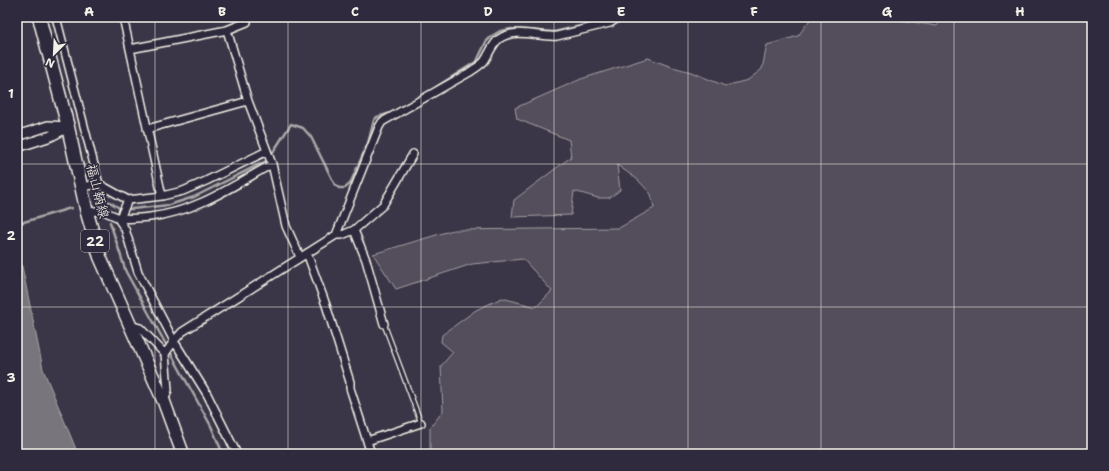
<svg xmlns="http://www.w3.org/2000/svg" width="1109" height="471" viewBox="0 0 1109 471" font-family="'Shantell Sans','Klee One',sans-serif">
<rect width="100%" height="100%" fill="#3b3647"/>
<filter id="ink" filterUnits="userSpaceOnUse"><feTurbulence type="fractalNoise" baseFrequency=".025" numOctaves="2"/><feDisplacementMap in="SourceGraphic" scale="8" xChannelSelector="R" yChannelSelector="G"/><feConvolveMatrix kernelMatrix="1 2 1 2 8 2 1 2 1" color-interpolation-filters="sRGB"/></filter>
<g filter="url(#ink)">
<path fill="#534e5c" stroke="#a4a0a2" d="M812 17H886L887 18 937 26 943 17H1092V454H430V428L443 411 441 366 453 352 441 342 442 335 476 310 502 298 536 307 552 291 523 259 472 264 396 289 373 254 453 230 619 228 654 208 651 194 637 179 617 165 620 190 609 198H598L574 191 571 215 512 217 514 200 571 157 569 140 517 119 515 108 581 79 648 58 669 66 691 72 725 86 748 80 762 69 767 45 798 36Z"/>
<path fill="#78747b" stroke="#aaa6a7" d="M17 242 43 369 78 454H17Z"/>
<g fill="none" stroke-linecap="round" stroke-linejoin="round">
<path stroke="#aaa6a7" stroke-width="2.5" d="M436 87 477 61 486 42 492 36 500 31 511 29 554 32 607 20 612 17
M99 199 108 201 121 209H132L169 205 194 197 268 160 291 124 303 128 311 137 335 185 339 188H345L350 184 368 143 374 120 377 117 394 112
M110 222 126 272 211 426 223 454
M17 224 71 208"/>
<g stroke="#f4f1e8" stroke-width="6">
<path id="service" d="M384 324 421 423"/>
</g>
<g stroke="#f4f1e8" stroke-width="10">
<path id="minor" d="M56 17 99 184
M123 17 162 196
M227 30 248 101 272 164 286 226 300 257
M130 49 227 30 247 22 246 17
M147 129 248 101
M81 187 99 184 128 200 162 196 183 191 206 181 267 151
M87 213 101 210 117 217 125 229 138 272 174 341 182 332 336 235 379 127 382 122 470 72C475 68 482 65 485 60 489 54 493 43 499 39 516 27 539 38 557 36L610 23 619 17
M117 217C128 220 138 218 150 217 198 211 231 187 272 164
M120 218 128 200
M354 230 383 205 413 154
M336 235H342L354 230 366 260 384 324
M307 253 326 305 350 382V388L367 441
M130 325 140 328 165 354 174 341 207 394 237 454
M164 402 168 390 165 354
M371 454 367 441 421 423"/>
</g>
<g stroke="#f4f1e8" stroke-width="12">
<path id="tertiary" d="M17 136 48 126 68 127
M17 147 51 136 68 127"/>
</g>
<g stroke="#f4f1e8" stroke-width="15">
<path id="primary" d="M39 17 68 127 87 213 100 257 164 402 183 454"/>
</g>
<use href="#service" stroke="#2f2a3d" stroke-width="3.5"/>
<use href="#minor" stroke="#2f2a3d" stroke-width="7"/>
<use href="#tertiary" stroke="#2f2a3d" stroke-width="9"/>
<use href="#primary" stroke="#2f2a3d" stroke-width="12"/>
</g>
</g>
<path fill="none" stroke="#f4f1e8" stroke-width="1" stroke-opacity="0.55" d="M155 17V454M288 17V454M421 17V454M554 17V454M688 17V454M821 17V454M954 17V454M17 164H1092M17 307H1092"/>
<g text-anchor="middle" stroke-width="3.5" stroke-linejoin="round" paint-order="stroke">
<rect fill="#2f2a3d" stroke="#b9b5b5" stroke-width="1" x="81" y="230" width="28" height="22" rx="3"/>
<g font-size="13" font-weight="bold" fill="#f4f1e8">
<text x="95" y="246">22</text>
</g>
<g font-size="14" fill="#f4f1e8" stroke="#2f2a3d">
<text transform="translate(98 191) rotate(76)" y="5">福山鞆線</text>
</g>
</g>
<rect width="1109" height="471" fill="none" stroke="#2f2a3d" stroke-width="44"/>
<g transform="translate(54 54) rotate(204)" stroke="#2f2a3d" stroke-width="3" paint-order="stroke">
<path d="M0-3L7 15L0 10L-7 15Z" fill="#f4f1e8"/>
<text y="-6" font-size="11" font-weight="bold" text-anchor="middle" fill="#f4f1e8">N</text>
</g>
<rect x="22" y="22" width="1065" height="427" fill="none" stroke="#f4f1e8" stroke-width="1.5"/>
<g font-size="13" text-anchor="middle" font-weight="bold" fill="#f4f1e8">
<text x="89" y="16">A</text>
<text x="222" y="16">B</text>
<text x="355" y="16">C</text>
<text x="488" y="16">D</text>
<text x="621" y="16">E</text>
<text x="754" y="16">F</text>
<text x="887" y="16">G</text>
<text x="1020" y="16">H</text>
<text x="11" y="98">1</text>
<text x="11" y="240">2</text>
<text x="11" y="382">3</text>
</g>
</svg>
